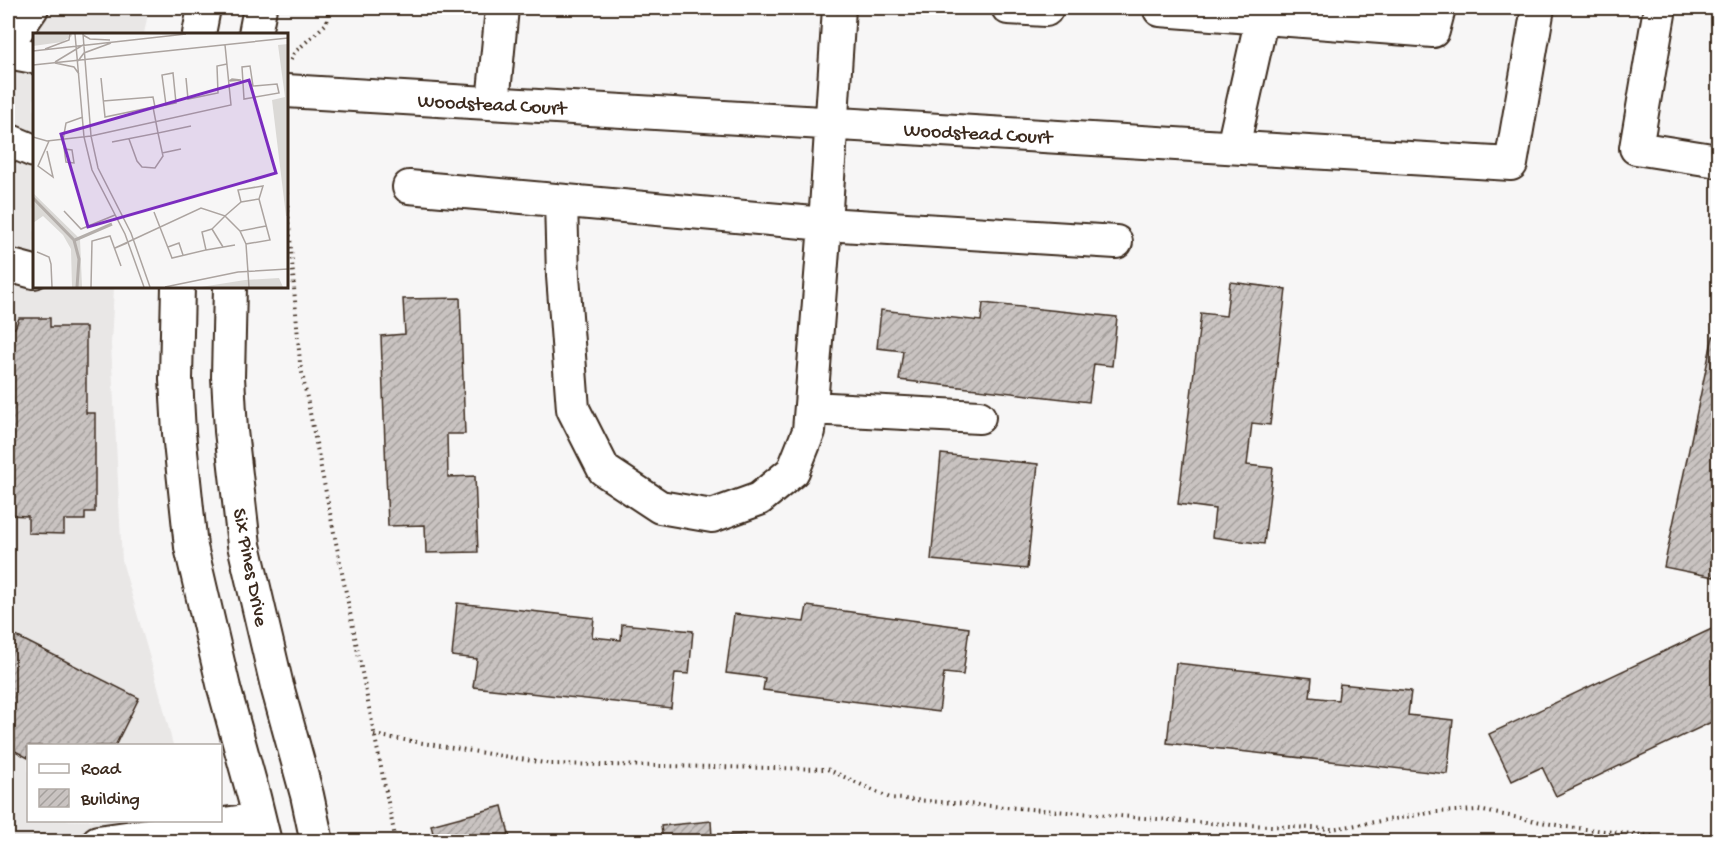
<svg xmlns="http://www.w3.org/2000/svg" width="1726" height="849" viewBox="0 0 1726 849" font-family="'Gochi Hand',sans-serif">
<defs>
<pattern id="building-hatch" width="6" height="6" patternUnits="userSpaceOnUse" patternTransform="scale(1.5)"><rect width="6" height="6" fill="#c9c3c1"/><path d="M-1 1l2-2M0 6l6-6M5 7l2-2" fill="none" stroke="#a49f9c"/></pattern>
</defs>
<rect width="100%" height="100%" fill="#f7f6f6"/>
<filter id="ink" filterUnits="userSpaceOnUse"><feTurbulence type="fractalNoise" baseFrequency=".0167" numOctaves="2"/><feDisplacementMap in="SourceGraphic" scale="12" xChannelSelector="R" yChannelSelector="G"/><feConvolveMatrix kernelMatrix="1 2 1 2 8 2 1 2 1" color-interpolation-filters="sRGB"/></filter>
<g filter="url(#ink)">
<path fill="#e9e7e6" d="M8 8H149L144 34H34V286L114 287 111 344 122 561 159 690 173 745 28 746V820L192 821 197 841H8Z"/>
<path fill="url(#building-hatch)" stroke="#3b2a1e" stroke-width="1.5" d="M1230 282 1286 289 1270 425 1252 423 1247 465 1273 468 1264 544 1212 537 1215 509 1178 504 1201 313 1226 316Z
M460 298 465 434H447L448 477 475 476 478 552 426 553 425 525 388 526 381 336 405 334 403 299Z
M983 303 1117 317 1112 366 1094 364 1089 402 899 380 903 351 877 348 881 310 981 321Z
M19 318H50V327H86V413H95V512H85V520H64V534L28 533V516L8 515V328H15Z
M1713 336 1718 337V561L1714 577 1664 567Z
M941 454 1038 464 1027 569 931 560Z
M457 603 594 618 592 637 621 640 622 624 693 631 689 674 675 673 671 708 473 687 477 659 452 656Z
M807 606 969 628 963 675 944 673 939 712 763 690 765 678 726 673 734 614 804 622Z
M1718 626V679L1715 681 1718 689V719L1556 796 1542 767 1512 781 1489 734Z
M8 632 139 698 115 746H28V758L8 747Z
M1176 663 1312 678 1310 697 1338 700 1340 684 1411 691 1408 715 1453 720 1447 774 1167 743Z
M502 806 511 842H435L431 825Z
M711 821 712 837 745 834V842H663L661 826Z
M894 835 935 842H893Z
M952 836 989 842H951Z"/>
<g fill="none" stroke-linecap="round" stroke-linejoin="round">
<g stroke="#3b2a1e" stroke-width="36">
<path id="minor" d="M1008 8 1046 10 1047 8
M1160 8V10L1433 31 1439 8
M1660 8 1636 148 1718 161
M199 34 204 8
M255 34 260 8
M8 43 32 8
M8 52 34 57
M286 91 1511 164 1538 8
M493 103 502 8
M8 140 34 151
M1233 147 1262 17
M409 187 825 224 839 8
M561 201 563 276 573 409 604 470 660 507 712 516 759 499 793 471 809 431 825 224 1116 242
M8 265 34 272
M178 286 176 379 179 433 191 547 224 688 254 797 265 842
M230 286 228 377 231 431 244 545 277 686 307 795 317 842
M811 408 979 417
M98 842 259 819"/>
</g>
<path stroke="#3b2a1e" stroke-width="4" stroke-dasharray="1.5 4.5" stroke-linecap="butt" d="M291 60 294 53 327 23 329 8
M286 187 300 363 396 842
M374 735 551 764 827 769 890 798 1208 823 1332 829 1436 812 1478 810 1567 827 1651 836 1650 842"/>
<use href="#minor" stroke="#fff" stroke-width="32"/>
</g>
</g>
<g text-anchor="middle" stroke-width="6" stroke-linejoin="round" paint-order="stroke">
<g font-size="20" fill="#3b2a1e" stroke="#fff">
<text transform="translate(492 103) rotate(3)" y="7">Woodstead Court</text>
<text transform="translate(978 132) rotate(3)" y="7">Woodstead Court</text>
<text transform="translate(252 567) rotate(79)" y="7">Six Pines Drive</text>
</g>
</g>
<g transform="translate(33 33)">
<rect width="255" height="255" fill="#f7f6f6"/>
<path d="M0 160 47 206 49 254H39L38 216 30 202 10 183 0 190ZM246 245 250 254H168L212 247Z" fill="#dbd9d6"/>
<path d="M0 1H39V3L29 9 0 13Z" fill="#dbd9d6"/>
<path d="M255 11V183H253L239 67 252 64 245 12Z" fill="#dbd9d6"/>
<path fill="none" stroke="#b4aeaa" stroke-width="3" d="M0 165 41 207 46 226 44 254M42 207 79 191"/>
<path fill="none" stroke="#aca4a0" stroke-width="1.5" d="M42 1 51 104 59 137 92 201 111 254M50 1 58 103 65 135 98 200 117 254M50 2 57 6 77 7M12 16 36 7 37 1M0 18 153 1M45 28 51 20 78 10M22 29 50 12M22 30 41 34 46 41M0 32 255 5M217 33 220 53 244 51 246 60 211 66 209 34ZM68 45 72 84 120 74M153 45 155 66 185 60 184 33 194 31M196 48 199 46 208 47 197 48M70 68 120 64 122 74M0 104 14 108 58 103 198 72 192 12M96 106 104 128 109 134 122 135 130 123 125 100 158 93M79 109 125 100 120 74 133 72 143 70 140 40 129 42 133 72M32 116 39 117 41 130 33 129 30 107 33 90 50 84M14 118 20 144 5 133 16 108M129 120 148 116M208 169 226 166M31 178 48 196 82 182M121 179 139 225 173 217 169 199 179 196M94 210 82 215 168 175 192 183 208 169 205 157 230 153 226 166 237 207 213 211 216 254M213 211 207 198 233 193M135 214 146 210 150 222M190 214 179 196 192 183 207 198M173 217 202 212M4 219 16 224 18 231 19 254M58 254 59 208 77 203 88 233M132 254 205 239 255 236"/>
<path fill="#7b2cbf" fill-opacity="0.15" stroke="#7b2cbf" stroke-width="3" d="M216 47 243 140 55 194 28 101Z"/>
<rect width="255" height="255" fill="none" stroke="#3b2a1e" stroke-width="3"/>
</g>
<rect width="1726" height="849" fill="none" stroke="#fff" stroke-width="30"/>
<rect x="15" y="15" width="1696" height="819" fill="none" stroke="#3b2a1e" stroke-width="2" filter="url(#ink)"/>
<rect x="27" y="744" width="195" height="78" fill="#ffffff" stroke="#b1aaa5" stroke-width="1.5"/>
<rect x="39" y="764" width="30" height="9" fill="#ffffff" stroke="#b1aaa5" stroke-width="1.5"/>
<text x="81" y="774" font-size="18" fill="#3b2a1e">Road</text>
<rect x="39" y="789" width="30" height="18" fill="url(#building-hatch)" stroke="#b1aaa5" stroke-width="1.5"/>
<text x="81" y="804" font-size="18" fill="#3b2a1e">Building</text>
</svg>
